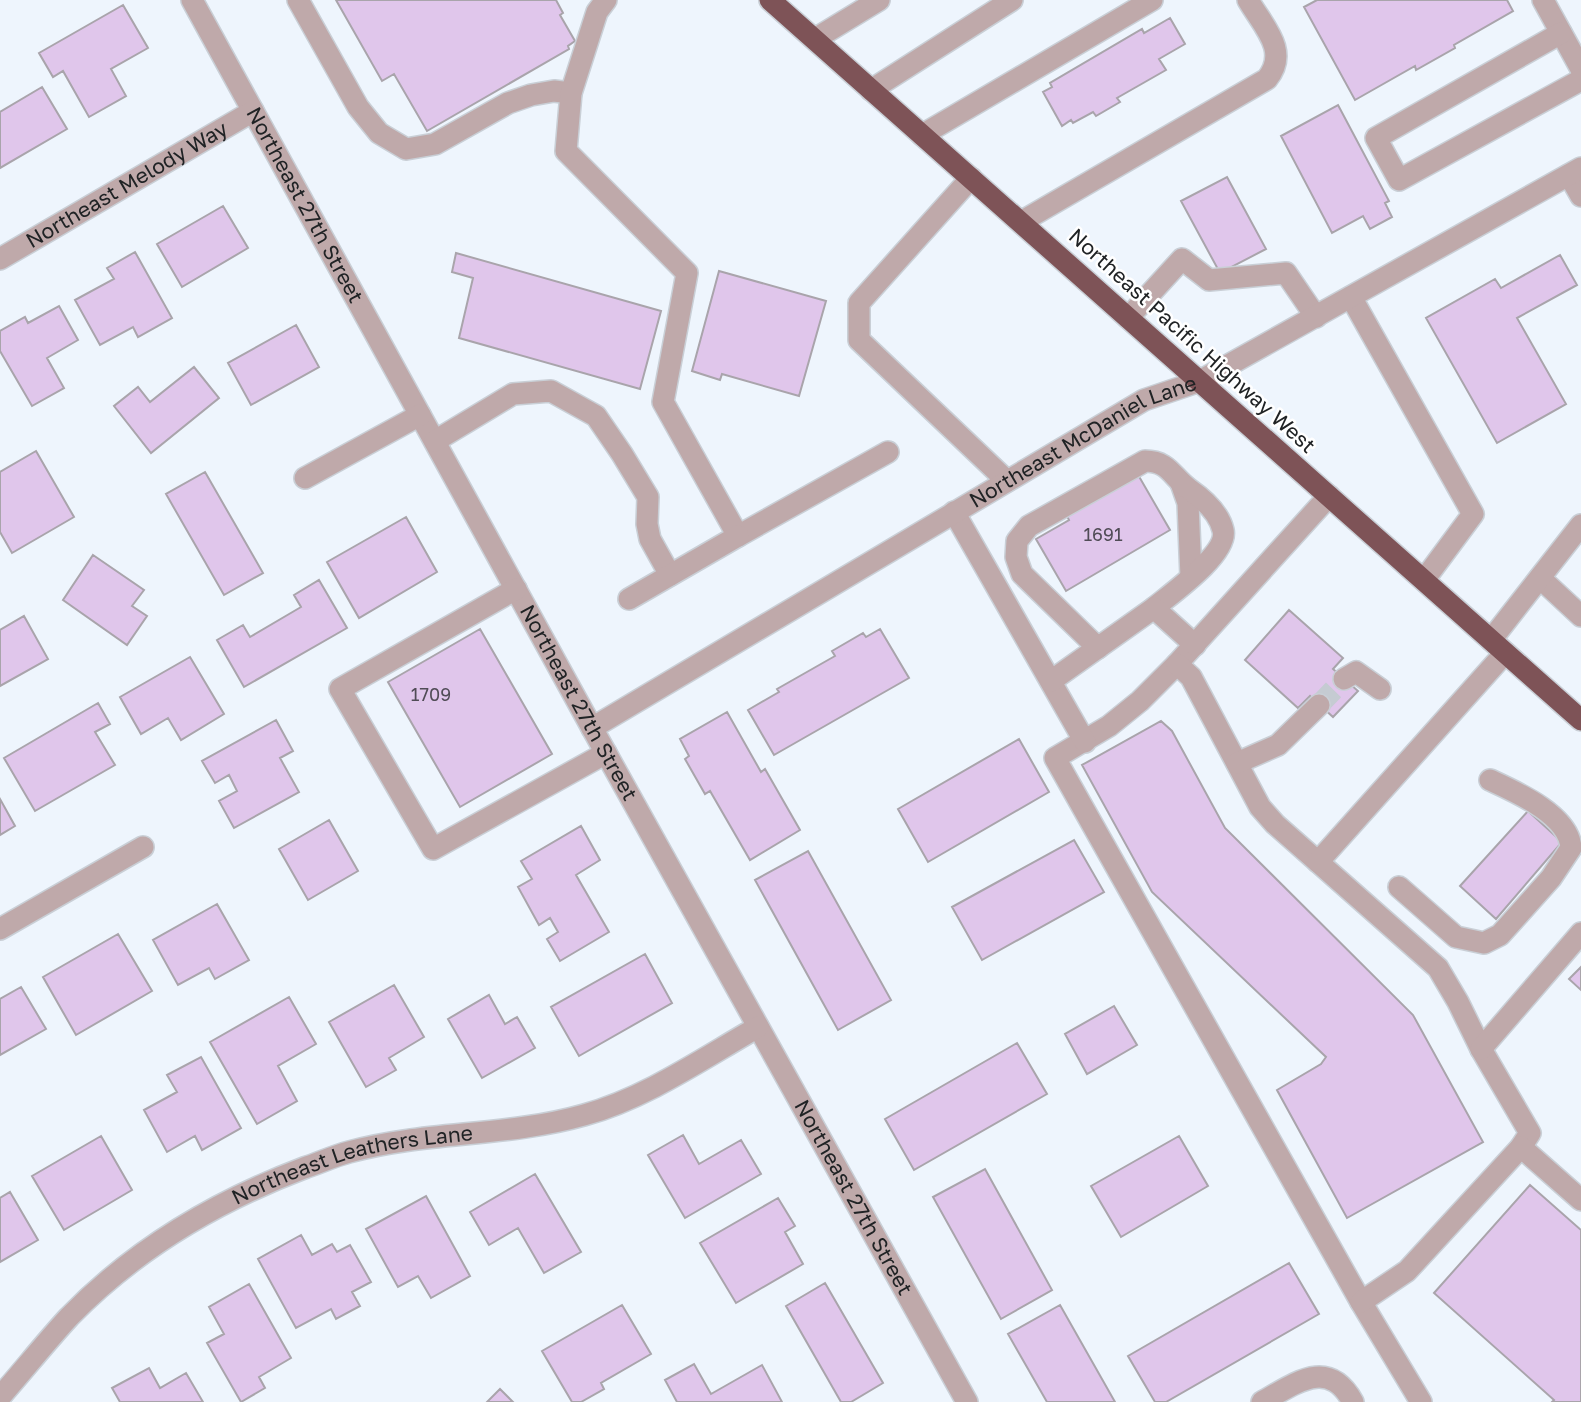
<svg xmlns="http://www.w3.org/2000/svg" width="1581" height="1402" viewBox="0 0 1581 1402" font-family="'Golos Text',sans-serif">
<rect width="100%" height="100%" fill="#eef5fd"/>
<path fill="#e0c6eb" stroke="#a9a4ab" stroke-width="2" d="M336 0H556L563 13 560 15 575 41 568 46 569 49 427 131 394 74 382 81Z
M1317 0H1507L1513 11 1454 45 1455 48 1416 70 1415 66 1355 100 1304 7Z
M123 5 148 48 111 69 126 96 89 117 63 71 53 77 39 53Z
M1170 18 1185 44 1159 59 1166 70 1117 98 1120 102 1096 116 1093 112 1073 123 1071 120 1062 126 1043 92 1052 87 1050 83 1142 29 1144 33Z
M42 87 67 129 0 168V112Z
M1338 105 1389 201 1385 203 1392 217 1370 229 1363 216 1332 233 1281 136Z
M1227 177 1266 249 1220 273 1181 201Z
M223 206 248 248 182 287 157 244Z
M135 252 172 318 138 337 133 327 100 345 75 300 114 279 107 268Z
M456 253 661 311 640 389 459 338 473 278 452 272Z
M1560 255 1577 285 1517 318 1566 404 1497 443 1426 318 1495 279 1501 288Z
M719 271 826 301 799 396 722 374 720 380 692 371Z
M59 306 78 340 47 358 64 388 32 406 0 351V331L25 317 28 323Z
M296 325 319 367 251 405 228 363Z
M194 367 219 398 151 453 114 406 138 387 150 402Z
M36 451 74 517 12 553 0 532V472Z
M205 472 263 573 224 595 166 494Z
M1137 473 1170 530 1066 591 1036 539 1069 520 1066 514Z
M406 517 437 572 359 618 327 562Z
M93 555 144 590 132 606 147 616 127 645 63 600Z
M319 580 347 628 244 687 217 640 243 625 250 637 301 607 294 595Z
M1289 610 1343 658 1333 669 1358 691 1333 717 1310 696 1298 708 1245 660Z
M24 616 48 659 0 686V630Z
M480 629 552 754 460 807 388 682Z
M880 629 909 678 774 755 748 710 779 692 777 689 835 656 832 651 863 633 866 637Z
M190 657 224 714 181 740 168 718 141 734 120 697Z
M98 703 110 724 95 732 115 765 35 811 4 758Z
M727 712 761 772 765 769 800 830 750 860 710 791 705 794 685 759 689 756 680 739Z
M276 720 293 751 280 758 299 792 234 828 219 801 237 791 229 775 215 783 202 761Z
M1161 721 1172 731 1225 828 1413 1015 1483 1142 1347 1218 1277 1090 1321 1064 1326 1057 1152 892 1082 765Z
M1019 739 1049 792 928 862 898 809Z
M0 799 15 826 0 835Z
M1528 811 1562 842 1496 919 1460 886Z
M329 820 358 871 308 900 279 849Z
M581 826 600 860 576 875 609 932 560 961 547 939 558 932 550 918 539 925 518 887 532 879 521 861Z
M1074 840 1104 892 982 960 952 907Z
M808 851 891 1000 838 1030 755 880Z
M217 904 249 960 215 979 209 968 178 985 153 940Z
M118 934 152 991 76 1035 43 977Z
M645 954 672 1003 579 1056 551 1007Z
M1581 967V990L1569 979Z
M394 985 424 1037 389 1058 396 1070 366 1087 329 1022Z
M21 987 46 1029 0 1055V999Z
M489 995 505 1024 517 1017 535 1048 482 1078 448 1019Z
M289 997 316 1044 278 1066 297 1101 257 1124 210 1042Z
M1114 1006 1137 1045 1087 1074 1065 1034Z
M1017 1043 1047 1094 914 1170 885 1119Z
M201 1057 241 1128 202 1150 195 1136 167 1152 144 1110 177 1092 167 1075Z
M683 1135 699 1164 741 1140 761 1174 685 1218 648 1155Z
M101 1136 132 1190 64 1230 32 1176Z
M1179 1136 1208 1186 1121 1237 1091 1186Z
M985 1169 1052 1290 1001 1319 933 1197Z
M535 1174 581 1252 544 1273 518 1228 489 1245 470 1212Z
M1530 1185 1581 1230V1402H1552L1554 1400 1434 1293Z
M10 1192 38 1240 0 1262V1198Z
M426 1196 470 1276 431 1298 418 1276 398 1287 366 1229Z
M778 1198 795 1226 785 1232 803 1264 736 1303 700 1243Z
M301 1235 312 1255 332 1244 337 1252 350 1245 371 1282 352 1292 360 1306 336 1319 331 1309 296 1328 258 1259Z
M1289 1263 1319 1314 1166 1402H1155L1128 1356Z
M825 1283 883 1383 851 1402H841L786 1306Z
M249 1284 291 1358 259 1377 265 1388 241 1402 207 1343 224 1334 209 1307Z
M622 1305 651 1354 601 1383 604 1389 581 1402H572L542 1351Z
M1060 1305 1115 1402H1047L1008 1334Z
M694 1364 711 1394 762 1365 782 1402H677L665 1380Z
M149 1368 160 1388 186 1373 203 1402H120L112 1388Z
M500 1389 513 1402H487Z"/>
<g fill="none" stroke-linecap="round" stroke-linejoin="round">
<path stroke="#c5cbd2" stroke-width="21" stroke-dasharray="21 10" stroke-linecap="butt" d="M1319 705 1344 679"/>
<g stroke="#c9cfd6" stroke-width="24">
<g id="minor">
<path id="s1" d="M192 0 592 728 967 1402"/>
<path d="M298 0 358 107 379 133 406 149 435 144 508 103 531 95 554 91 571 93"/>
<path d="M606 0 597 12 571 93 566 151 687 273 663 402 738 536 888 452"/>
<path d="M1543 0 1581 69"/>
<path d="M1561 33 1376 138 1399 180 1581 80"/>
<path d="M815 39 879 0"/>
<path d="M871 90 1012 0"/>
<path d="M922 135 1152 0"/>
<path d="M1569 175 1581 196"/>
<path d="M971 178 859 303V340L1007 481"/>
<path d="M1021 222 1267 79C1290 51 1263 26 1248 0"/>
<path id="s2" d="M0 259 253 111"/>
<path d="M1351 297 1473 514 1424 580"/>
<path d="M1128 318 1182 259 1209 280 1286 273 1316 317"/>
<path d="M435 441 513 394 551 391 596 416 622 454 648 497 647 524 650 539 670 575"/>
<path d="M305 478 420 415"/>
<path d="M1181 483 1188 503 1191 577"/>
<path d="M1329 496 1177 664 1140 701 1109 726 1055 758 1361 1302 1421 1402"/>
<path d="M954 512 1085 742"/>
<path d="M1540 578 1581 616"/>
<path d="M516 589 340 689 433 849 606 753"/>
<path d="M629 599 738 536"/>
<path d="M1491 640 1581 525"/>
<path d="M1098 648 1022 574 1016 557 1017 541 1029 526 1145 461C1169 461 1172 477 1189 489 1202 498 1219 513 1223 530 1229 553 1171 594 1154 608"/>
<path d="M1177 664 1191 677 1260 807 1275 824 1438 968 1458 1002 1481 1049 1530 1133 1521 1147"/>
<path d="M1344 679 1356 672 1380 689"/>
<path d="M1051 681 1154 608 1195 645"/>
<path id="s3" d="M592 728 1144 400 1200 381 1581 168"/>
<path d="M1237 763 1278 745 1319 705"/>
<path d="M1318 862 1505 653"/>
<path d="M1399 887 1456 937 1484 943 1500 935 1551 878 1571 848C1569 815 1516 792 1490 780"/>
<path d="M0 929 143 847"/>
<path d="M1481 1049 1581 933"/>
<path d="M1361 1302 1407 1271 1521 1147 1581 1200"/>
<path id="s4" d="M0 1397C23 1371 45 1343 69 1317 134 1250 217 1201 304 1168 319 1163 334 1156 349 1152 425 1131 507 1137 584 1115 646 1098 702 1059 758 1027"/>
<path d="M1262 1402C1296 1383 1328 1357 1353 1402"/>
</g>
</g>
<g stroke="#c9cfd6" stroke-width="24">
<path id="highway" d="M770 0 1581 720"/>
</g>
<use href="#minor" stroke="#bfa9aa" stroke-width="21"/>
<use href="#highway" stroke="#7e5357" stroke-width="21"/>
</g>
<g text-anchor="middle" stroke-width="5" stroke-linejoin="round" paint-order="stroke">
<g font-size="18" fill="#504c56">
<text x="1103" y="541">1691</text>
<text x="431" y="701">1709</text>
</g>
<g font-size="21" fill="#202325" stroke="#fff">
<text dy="7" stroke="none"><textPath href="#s2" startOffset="147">Northeast Melody Way</textPath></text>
<text dy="7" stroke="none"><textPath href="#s1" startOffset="234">Northeast 27th Street</textPath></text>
<text transform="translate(1192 341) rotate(42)" y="7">Northeast Pacific Highway West</text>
<text dy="7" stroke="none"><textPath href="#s3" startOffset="569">Northeast McDaniel Lane</textPath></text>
<text dy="7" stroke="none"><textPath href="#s1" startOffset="802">Northeast 27th Street</textPath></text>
<text dy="7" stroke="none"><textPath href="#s4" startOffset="434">Northeast Leathers Lane</textPath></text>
<text dy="7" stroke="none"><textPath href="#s1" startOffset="1368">Northeast 27th Street</textPath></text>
</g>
</g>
</svg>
